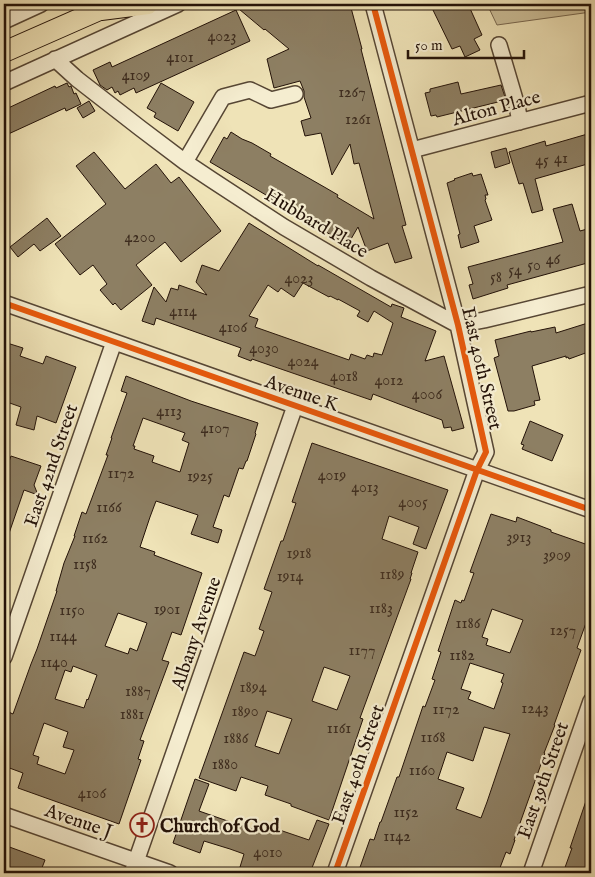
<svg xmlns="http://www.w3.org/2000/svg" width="595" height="877" viewBox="0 0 595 877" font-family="'IM FELL English',serif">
<rect width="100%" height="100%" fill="#efe3b7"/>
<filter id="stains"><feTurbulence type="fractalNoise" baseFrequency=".004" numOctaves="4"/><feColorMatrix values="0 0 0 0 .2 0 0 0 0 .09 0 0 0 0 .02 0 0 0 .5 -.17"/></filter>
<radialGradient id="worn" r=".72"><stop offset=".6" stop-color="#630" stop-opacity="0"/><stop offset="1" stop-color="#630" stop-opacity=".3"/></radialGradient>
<path fill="#ccbf99" stroke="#786850" d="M487 4H591V12L497 25Z"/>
<path fill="#8d7f63" stroke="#231208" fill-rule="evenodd" d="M233 4H350L362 49H361L406 225 402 226 412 258 395 263 388 243 367 251 358 227 351 239 345 235 341 241 266 196 267 194 266 195 210 162 224 137 227 139 231 132 242 139 252 143 271 154 270 156 326 188 338 195 337 197 374 219 359 163 354 164 350 144 332 175 321 133 305 136 301 121 311 118 304 97V91L300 81 274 88 267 59 289 49 265 29 264 30Z
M441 4H468L482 35 474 39 480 50 465 57 460 46 452 49 432 8Z
M236 10 250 41 136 93 134 88 120 95 118 91 115 93 112 87 107 90 100 85 93 70 110 62 112 67Z
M458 82 461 94 501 85 506 100 437 117 436 115 431 116 425 93 430 92V89Z
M67 83 69 87 71 86 74 94 76 93 81 104 66 111 65 108 4 136V110L55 86 56 88Z
M161 83 194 102 178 131 154 117 156 113 147 108Z
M89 101 95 111 83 118 77 108Z
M591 133V163L535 179 543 210 532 213 523 183 519 184 509 152 545 141 546 146Z
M506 148 510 163 495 168 491 152Z
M94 152 125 189 156 164 171 183 179 177 221 231 181 262 165 242 136 265 152 285 121 310 115 303 113 305 100 290 107 284 93 265 80 275 55 244 106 204 76 166Z
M472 173 473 176 481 174 488 195H485L486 199 485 200 492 220 474 226 479 242 461 248 458 235 460 234 447 183 455 180 454 179Z
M572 204 580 231 591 228V262L507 285 508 288 473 299 469 285 473 284 468 267 563 242 553 209Z
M47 218 61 236 40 251 34 244 18 257 10 247Z
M249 223 318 266V265L391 307 392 304 404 308 401 317 436 331 425 361 444 356 464 428 452 431 451 427 444 428 442 420 399 404 373 394 371 400 278 368 252 359 251 361 238 356 241 348 156 318 154 325 142 321 154 287 166 302 171 288 178 290 179 285 207 295 196 282 202 265 219 271ZM303 283 329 297 330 296 338 300V299L360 311 357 316 368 322 374 311 393 323 382 355 374 353 373 357 367 355 365 359 351 354 349 360 255 327 258 319 249 316 268 285 278 292 281 288 294 297Z
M591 322V351L569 359 568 357 566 358V356L532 366 540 400 534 401 535 405 514 411H508L494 358 499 356 495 340 531 331V332L555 327 556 333Z
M7 343 23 348 20 356 43 364 46 356 76 367 56 423 37 416 34 430 16 425 21 407 4 401V353Z
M126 376 191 401 258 423 255 433 256 434 247 461H246L243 469 239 468 229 497 224 495 213 527 222 530 218 543 191 534 198 515 156 501 150 517 140 547 155 552 154 555 202 573 181 635 172 632 162 660 169 662 140 740 144 741 138 759 141 760 119 824 18 788 23 773 4 766V710L13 714 31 664 37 649 57 591H56L64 563 75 536H74L82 512 86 514 108 455H106L112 438H111L127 393 121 391ZM143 418 185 433 182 440 189 443 180 472 152 462 154 456 134 449 135 446H133ZM118 613 147 623 137 651 130 648 128 654 105 646ZM73 666 97 675 88 700 87 699 84 708 55 699 65 670 71 672ZM44 723 68 732 63 747 74 750 65 774 37 764 39 757 33 755Z
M530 421 563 435 552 461 522 449 524 445 521 444Z
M312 443 448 490 426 549 413 544 419 527 389 516 382 539 418 552 411 573H412L410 579H411L360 718 363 719 329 820 291 806V804L265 795 268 786 241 777 236 791 199 778 244 652 255 656 264 631 259 629 272 592 264 589 281 541H283L296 503 292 502ZM324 667 350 676 337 710 312 701ZM267 711 292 719 279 754 255 746Z
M11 456 41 466 34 485 38 495 24 490 6 542H4V475Z
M491 514 516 522 517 517 551 530V532L591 546V609L577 648 581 650 554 725H555L544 753H545L514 840H515L510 854 506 852 498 873H358L370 839 374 840 380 822H381L397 777H399L423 706 425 707 435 680 432 679 441 652 438 651 455 600 461 603 462 600 464 601 474 573 470 572ZM492 609 523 620 510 653 486 645 488 639 482 637ZM470 663 504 674 501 682 503 683 494 709 468 699 471 692 461 689ZM484 727 510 734 487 802 481 818 456 809 464 788 438 779 447 752 473 761Z
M195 779 209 784 199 811 239 825 253 829 256 822 309 840 317 820 329 824 310 873H259L240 867 244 854 230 849 204 841 200 853 173 843Z
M589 792 591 793V873H563L572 848H570Z
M4 845 45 860 40 873H4Z"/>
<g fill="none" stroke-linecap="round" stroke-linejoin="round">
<g stroke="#564634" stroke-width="18">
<path id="minor" d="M4 21 41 4
M499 45 517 106 520 122
M55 59 77 79 140 128 185 162 212 180 284 227 371 278 458 325 484 320 591 294
M4 83 178 4
M412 150 591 103
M185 162 223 97 250 90 271 100 295 94
M4 303 591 510
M4 657 114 342
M4 815 170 873
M132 873 295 406
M335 873 477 470 486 452 458 325 373 4
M531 873 591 701"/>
</g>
<g stroke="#231208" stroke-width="22">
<path id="major" d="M101 10 148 4
M4 52 113 4"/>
</g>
<use href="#minor" stroke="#f5edd0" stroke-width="15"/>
<use href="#major" stroke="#efe3b7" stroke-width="20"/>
<g stroke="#f5edd0" stroke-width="9">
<path id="cycleway" d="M4 303 591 510
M335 873 477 470 486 452 458 325 373 4"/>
</g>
<use href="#cycleway" stroke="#e8590c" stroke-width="6"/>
</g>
<defs>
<g id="church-ring" transform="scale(1.25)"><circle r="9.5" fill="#f5edd0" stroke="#8f2418" stroke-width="1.5"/><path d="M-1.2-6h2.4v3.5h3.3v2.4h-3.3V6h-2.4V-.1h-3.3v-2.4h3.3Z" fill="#8f2418"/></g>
</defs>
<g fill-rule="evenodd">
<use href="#church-ring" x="142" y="825"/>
</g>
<g text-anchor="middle" stroke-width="4.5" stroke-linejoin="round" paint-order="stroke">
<g font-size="16" fill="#3e2d1f">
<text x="222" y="41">4023</text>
<text x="180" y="62">4101</text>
<text x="136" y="80">4109</text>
<text x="352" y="97">1267</text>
<text x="358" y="124">1261</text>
<text x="561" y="163">41</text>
<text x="542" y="165">45</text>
<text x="140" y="242">4200</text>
<text x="553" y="264">46</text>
<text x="534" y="270">50</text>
<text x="515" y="275">54</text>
<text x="496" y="282">58</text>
<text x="299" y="283">4023</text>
<text x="183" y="316">4114</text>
<text x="233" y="332">4106</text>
<text x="264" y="353">4030</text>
<text x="303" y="366">4024</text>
<text x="344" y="381">4018</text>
<text x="389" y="385">4012</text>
<text x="427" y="399">4006</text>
<text x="169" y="416">4113</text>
<text x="215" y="433">4107</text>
<text x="121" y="478">1172</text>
<text x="332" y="480">4019</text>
<text x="200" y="481">1925</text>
<text x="365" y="492">4013</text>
<text x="413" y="507">4005</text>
<text x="109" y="512">1166</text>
<text x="519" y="542">3913</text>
<text x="95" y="543">1162</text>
<text x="299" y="558">1918</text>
<text x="557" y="560">3909</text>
<text x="85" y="569">1158</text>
<text x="392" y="579">1189</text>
<text x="290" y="581">1914</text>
<text x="381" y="613">1183</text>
<text x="167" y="614">1901</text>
<text x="72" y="615">1150</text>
<text x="468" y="628">1186</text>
<text x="563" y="635">1257</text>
<text x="63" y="641">1144</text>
<text x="362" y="655">1177</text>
<text x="462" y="660">1182</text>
<text x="54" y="667">1140</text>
<text x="253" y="692">1894</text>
<text x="138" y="696">1887</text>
<text x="535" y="713">1243</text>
<text x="446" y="714">1172</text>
<text x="245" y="716">1890</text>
<text x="132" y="719">1881</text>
<text x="339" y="733">1161</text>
<text x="433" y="742">1168</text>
<text x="236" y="743">1886</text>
<text x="225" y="769">1880</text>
<text x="422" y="775">1160</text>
<text x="92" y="798">4106</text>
<text x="406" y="817">1152</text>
<text x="397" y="841">1142</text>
<text x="268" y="857">4010</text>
</g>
<g font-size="19" fill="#231208" stroke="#f5edd0">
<text transform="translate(496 107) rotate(-15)" y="7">Alton Place</text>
<text transform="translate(317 222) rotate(31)" y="7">Hubbard Place</text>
<text transform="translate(483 368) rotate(77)" y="7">East 40th Street</text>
<text transform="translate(302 392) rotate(19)" y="7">Avenue K</text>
<text transform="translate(50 465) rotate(-71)" y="7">East 42nd Street</text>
<text transform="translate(195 633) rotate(-71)" y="7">Albany Avenue</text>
<text transform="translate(357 764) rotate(-71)" y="7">East 40th Street</text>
<text transform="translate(542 780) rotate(-71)" y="7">East 39th Street</text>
<text transform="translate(79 820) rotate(19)" y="7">Avenue J</text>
</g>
<g font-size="19" font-weight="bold" fill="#231208" stroke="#f5edd0" text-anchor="start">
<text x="160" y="832">Church of God</text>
</g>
</g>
<rect width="595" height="877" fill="none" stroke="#efe3b7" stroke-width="20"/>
<rect x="5" y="5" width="585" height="867" fill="none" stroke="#231208" stroke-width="2.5"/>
<rect x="10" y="10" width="575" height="857" fill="none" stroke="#231208"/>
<path d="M408 50v8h116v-8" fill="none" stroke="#231208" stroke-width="2.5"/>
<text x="415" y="50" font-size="15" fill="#231208" stroke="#f5edd0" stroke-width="4" paint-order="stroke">50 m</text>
<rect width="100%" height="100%" filter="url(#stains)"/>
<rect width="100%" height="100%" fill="url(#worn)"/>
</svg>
